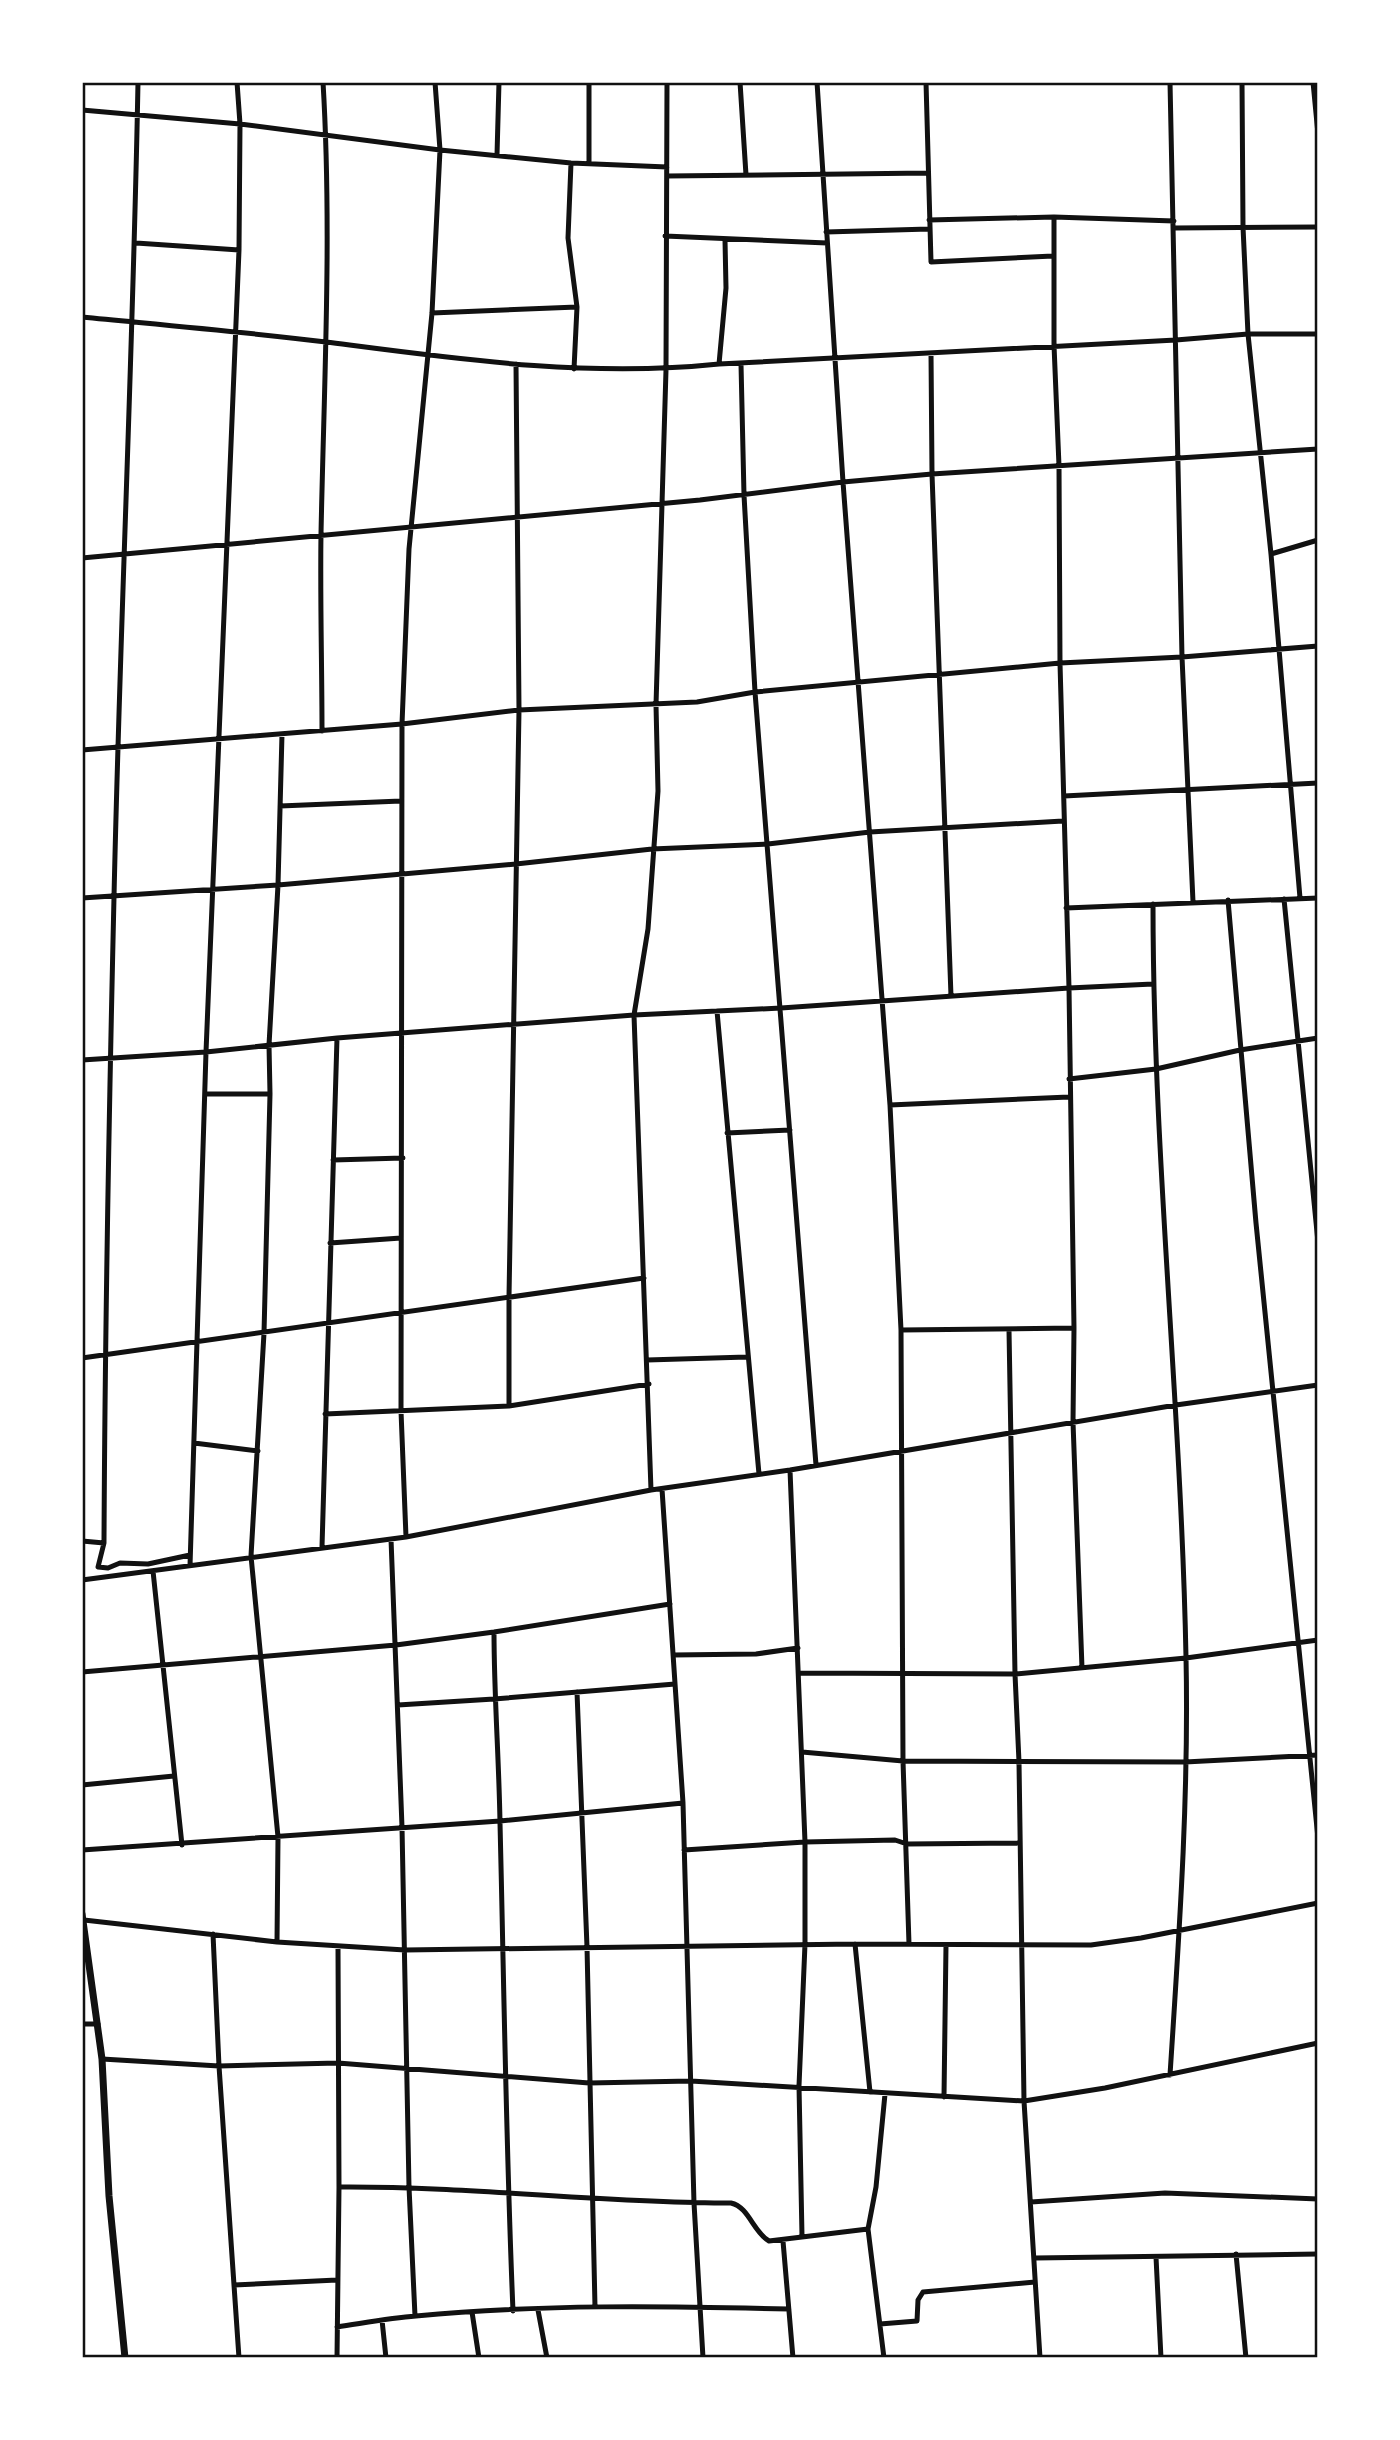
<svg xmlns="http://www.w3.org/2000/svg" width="1400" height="2440" viewBox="0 0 1400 2440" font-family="Barlow,sans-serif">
<rect width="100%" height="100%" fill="#fff"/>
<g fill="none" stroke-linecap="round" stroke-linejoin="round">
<path stroke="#111" stroke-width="5" d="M589 82V163
M740 82 746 175
M817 82 843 482 890 1105 901 1330 903 1761 909 1944
M926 82 931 262 1053 256
M1170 82 1182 657 1193 902
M1242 82 1243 227 1248 334 1271 554 1300 898
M1313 82 1318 134
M82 110 240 124 440 150 571 163 667 167
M497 155 499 82
M571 163 568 238 577 307 574 369
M667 176 928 173
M1054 217V345L1059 466 1060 663 1069 988 1074 1328 1073 1422 1082 1668
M929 220 1054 217 1174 221
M1174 228 1318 227
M826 232 929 229
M665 236 827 243
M136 243 239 250
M432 313 577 307
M82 317C164 325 245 332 326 342 457 359 587 378 719 364L1176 340 1248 334H1318
M931 353 932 474 951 996
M719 364 726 288 725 240
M741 364 744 495 755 692 816 1465
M1271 554 1318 540
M82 558 700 500 843 482 932 474 1318 449
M322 731C322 666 320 600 321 534 324 384 332 233 323 82
M82 750 402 724 519 710 697 702 755 692 1060 663 1182 657 1318 646
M1064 796 1318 783
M280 806 401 801
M82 898 278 885 516 864 652 849 768 844 870 832 1063 821
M1284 899 1318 1242
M1228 900 1256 1223 1318 1838
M1153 904C1153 1155 1181 1405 1186 1657 1189 1796 1179 1936 1170 2075
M1066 908 1318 898
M717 1011 759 1474
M82 1060 206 1052 337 1038 634 1015 781 1008 1069 988 1153 984
M1069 1079 1156 1069 1240 1050 1318 1038
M205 1094H270
M890 1105 1069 1097
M727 1133 790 1130
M333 1160 403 1158
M330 1243 401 1238
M901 1330 1074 1328
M1009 1330 1015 1674 1019 1762 1024 2101 1040 2358
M82 1358 644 1278
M647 1360 747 1357
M509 1406V1297L519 710 516 364
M325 1414 509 1406 649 1384
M194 1443 258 1451
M790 1470 805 1842V1944L799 2086 802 2236
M662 1489 683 1803 694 2203 703 2358
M651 1490 634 1015 648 929 658 791 656 705 666 370 667 82
M406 1537 401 1411 402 724 409 549 432 313 440 150 435 82
M391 1539 402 1827 409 2187 415 2316
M82 1541 104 1543 98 1567 108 1568 120 1563 148 1564 190 1555
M104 1543C105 1327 109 1112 114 897 120 625 133 354 138 82
M322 1547 337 1038
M190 1566 206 1052 239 250 240 124 237 82
M153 1571 182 1845
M82 1580 406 1537 651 1490 790 1470 1176 1405 1318 1385
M494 1632C494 1696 499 1759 500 1823 504 1985 506 2148 513 2311
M673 1655 756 1654 798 1648
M82 1672 396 1645 494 1632 670 1604
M799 1673 1015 1674 1186 1658 1318 1640
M577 1692 587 1947 595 2307
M398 1705 494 1699 675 1684
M802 1752 903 1761 1185 1762 1318 1755
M82 1785 174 1776
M82 1850 500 1821 683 1803
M684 1850 805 1842 895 1840 907 1844 1019 1843
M84 1920 277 1942 405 1950 855 1944 1091 1945 1141 1938 1318 1903
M213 1934 219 2066 239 2358
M277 1942 278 1837 251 1556 264 1333 270 1094 269 1045 278 885 282 734
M855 1944 870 2092
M82 2024H98
M102 2059 219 2066 338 2063 589 2083 691 2081 1024 2101 1105 2088 1318 2043
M944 2097 946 1945
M339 2187C470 2186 600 2203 731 2203 749 2207 753 2232 769 2241L868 2229
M1031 2202 1165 2193 1318 2199
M783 2241 793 2358
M1236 2254 1246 2358
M1156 2257 1161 2358
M1035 2258 1318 2254
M234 2285 337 2280
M538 2310 547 2358
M472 2312 479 2358
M382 2320 386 2358
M880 2324 917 2321 918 2300 923 2292 1035 2282
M337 2327C364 2323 390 2318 416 2316 540 2304 665 2306 789 2309
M337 2358 339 2187 338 1947
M884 2358 868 2229 876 2187 885 2094"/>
<path stroke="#111" stroke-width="7" d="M82 1914 102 2059 109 2196 125 2358"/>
</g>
<rect width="1400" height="2440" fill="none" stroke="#ffffff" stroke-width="168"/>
<rect x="84" y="84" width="1232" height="2272" fill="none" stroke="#111" stroke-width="2.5"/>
</svg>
